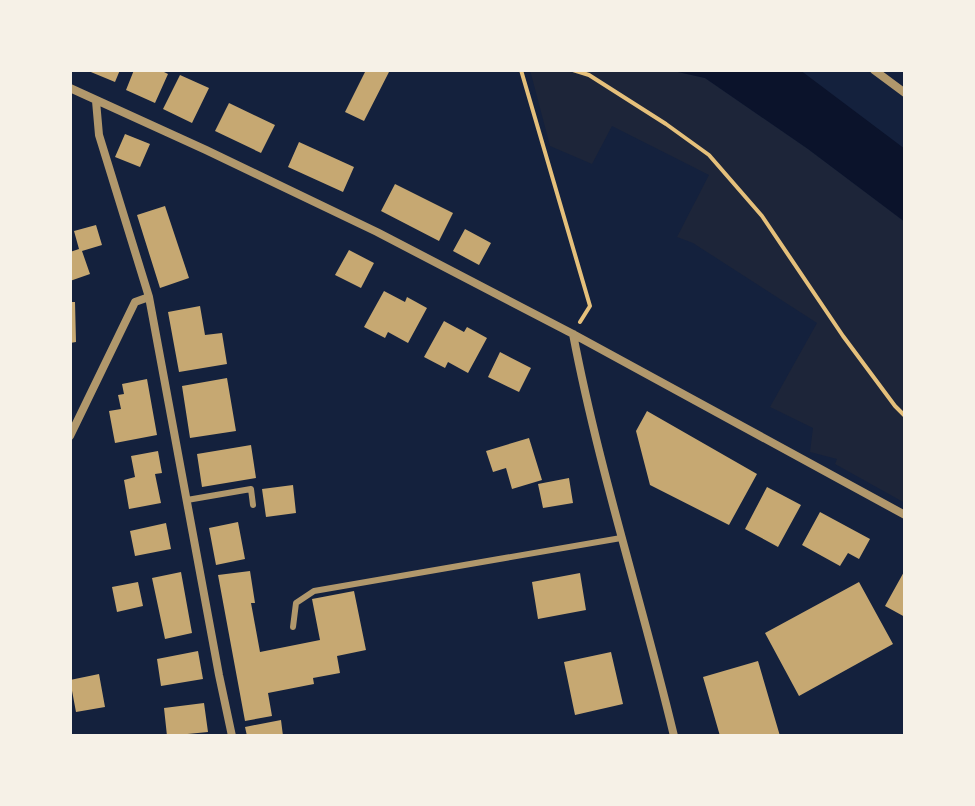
<svg xmlns="http://www.w3.org/2000/svg" width="975" height="806" viewBox="0 0 975 806" font-family="Poppins,sans-serif">
<rect width="100%" height="100%" fill="#14213d"/>
<path fill="#1d2539" d="M530 70H669L705 78 808 149 905 222V503L835 464 837 459 810 452 813 428 770 407 817 323 693 243 677 237 709 175 612 126 592 164 550 146Z"/>
<path fill="#0b132b" d="M669 70H800L905 149V222L808 149 705 78Z"/>
<path fill="#c6a872" d="M86 70H120L115 82Z
M134 70H160L168 74 155 103 126 90Z
M366 70H390L364 121 345 112Z
M180 75 209 88 192 123 163 109Z
M229 103 275 125 261 153 215 131Z
M125 134 150 144 140 167 115 157Z
M299 142 354 167 343 192 288 167Z
M395 184 453 213 439 241 381 211Z
M165 206 189 278 160 288 137 215Z
M96 225 102 245 82 251 90 274 70 281V252L79 249 74 231Z
M465 229 491 243 479 265 453 251Z
M349 250 374 263 361 288 335 275Z
M384 291 405 302 407 297 427 308 408 343 388 332 385 338 364 327Z
M70 302H75L76 342 70 343Z
M200 306 205 335 222 333 227 364 179 372 168 312Z
M444 321 464 332 467 327 487 338 468 373 448 362 445 368 424 357Z
M500 352 531 368 519 392 488 377Z
M227 378 236 431 190 438 182 386Z
M147 379 157 435 115 443 109 411 121 409 118 395 124 394 122 384Z
M647 411 757 474 729 525 650 485 636 431Z
M529 438 542 480 512 489 506 468 493 472 486 451Z
M251 445 256 478 202 487 197 454Z
M158 451 162 473 155 474 161 503 129 509 124 480 135 477 131 456Z
M569 478 573 503 543 508 538 484Z
M293 485 296 513 266 517 262 489Z
M767 487 801 505 778 547 745 529Z
M820 512 870 539 859 559 848 553 840 566 802 545Z
M238 522 245 559 216 565 209 528Z
M166 523 171 549 135 556 130 531Z
M905 570V617L885 606Z
M250 571 255 603H251L260 652 320 640 312 599 354 591 366 650 337 656 340 673 313 678 314 684 268 693 272 716 245 721 218 575Z
M181 572 192 633 165 639 152 578Z
M580 573 586 610 538 619 532 582Z
M138 582 143 606 117 612 112 587Z
M859 582 893 644 799 696 765 633Z
M198 651 203 679 161 686 157 659Z
M611 652 623 704 575 715 564 662Z
M758 661 780 736H720L703 677Z
M99 674 105 707 76 712 70 680Z
M204 703 208 732 167 736 164 708Z
M281 720 283 736H247L245 727Z"/>
<g fill="none" stroke-linecap="round" stroke-linejoin="round">
<path stroke="#e5c07b" stroke-width="4" d="M521 70 590 306 580 322
M573 70 589 75 666 124 709 155 762 216 843 336 895 406 905 416"/>
<path stroke="#b1986c" stroke-width="6" d="M187 500 251 489 253 505
M293 627 296 603 314 591 621 538"/>
<path stroke="#b1986c" stroke-width="8" d="M874 70 905 93
M70 88 206 150 377 232 573 334 905 515
M96 101 99 135 149 297 219 675 232 736
M573 334C599 470 642 602 674 736
M70 436 135 302 149 297"/>
</g>
<rect width="975" height="806" fill="none" stroke="#f6f1e7" stroke-width="144"/>
</svg>
